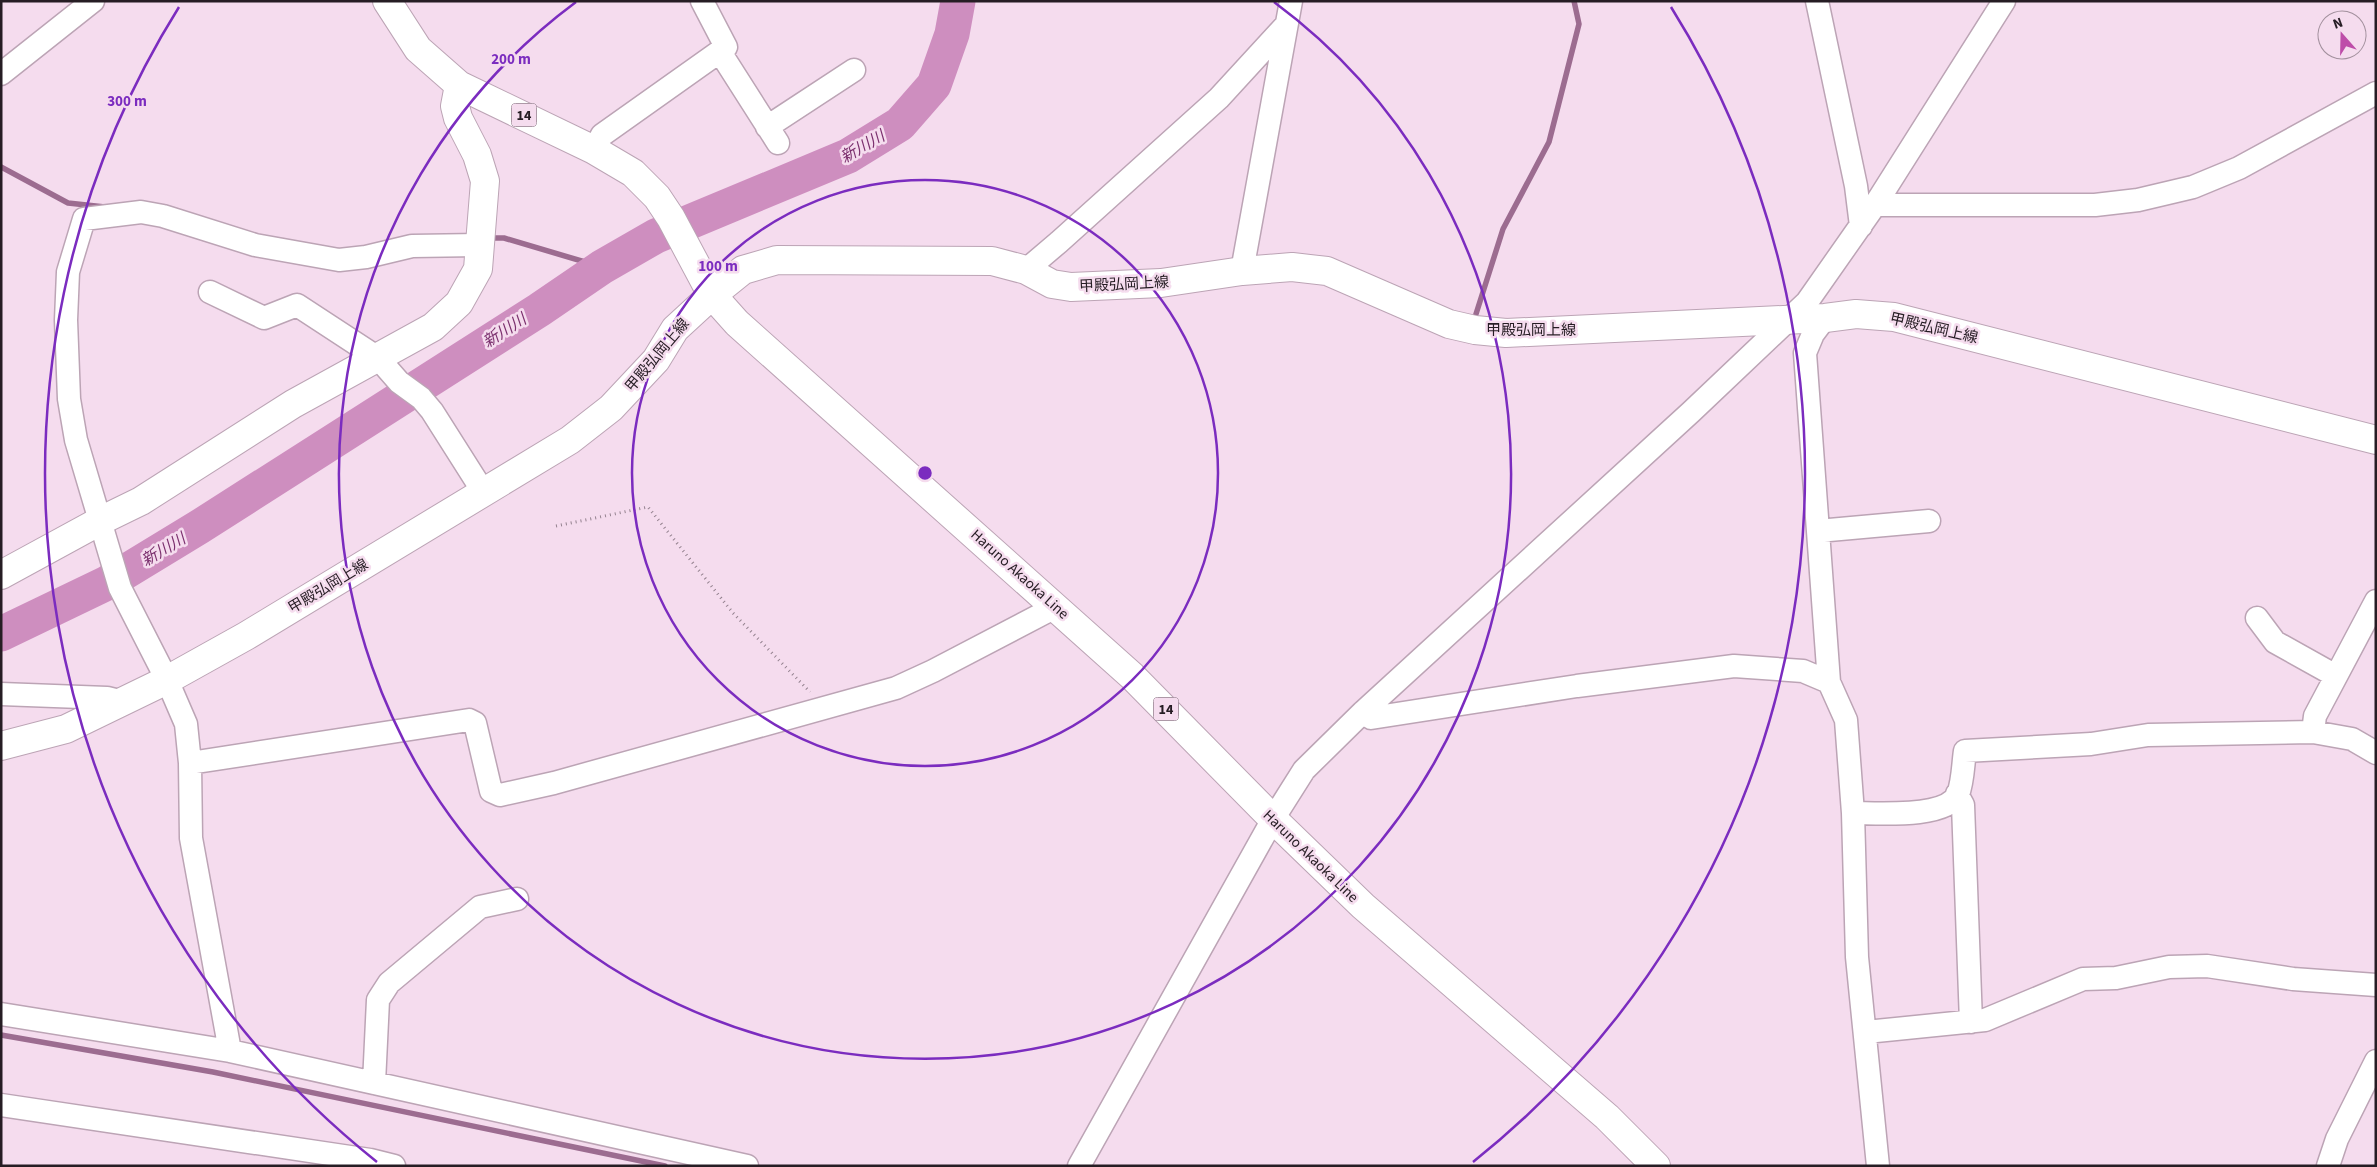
<svg xmlns="http://www.w3.org/2000/svg" width="2377" height="1167" viewBox="0 0 2377 1167" font-family="'Source Sans 3','Noto Sans JP',sans-serif">
<rect width="100%" height="100%" fill="#f5dcee"/>
<g fill="none" stroke-linecap="round" stroke-linejoin="round">
<path stroke="#9c6c90" stroke-width="5.5" d="M1 167 68 203 105 207
M487 238H504L602 267
M1476 314 1503 229 1549 142 1579 24 1574 1
M1 1035 213 1072 665 1166"/>
<path stroke="#ce8ebf" stroke-width="35" d="M1 634 107 583 199 527 539 310 602 267 656 236 848 156 900 124 934 85 952 34 958 1"/>
<g stroke="#bca4b5" stroke-width="25">
<path id="minor" d="M1817 1 1856 186 1861 226
M720 52 778 143
M1 74 93 1
M767 127 854 70
M594 150 602 135 726 47 702 1
M1875 205H2095L2138 200 2193 187 2239 168 2376 93
M1026 270 1059 242 1219 98 1287 24
M1242 271 1291 1
M210 292 264 318 297 305 378 358 399 382 421 398 432 411 484 493
M1825 318 1813 334 1805 353 1829 682
M1818 531 1929 521
M2257 618 2275 642 2336 676
M1 694 107 698 123 702
M1363 712 1371 718 1577 686 1734 666 1803 671 1829 682 1846 720 1853 813 1857 957 1878 1166
M2313 732 2315 716 2376 601
M190 763 469 720 475 723 491 791 500 795 554 783 896 688 933 671 1044 613 1055 605
M1957 794 1963 805 1971 1022
M1853 813C1877 813 1946 819 1958 794 1963 782 1963 764 1965 751L2091 744 2148 735 2313 732 2352 739 2376 753
M1 1014 230 1051 747 1166
M1866 1032 1985 1020 2083 979 2116 978 2169 967 2207 966 2293 979 2376 985
M230 1051 191 838 190 763 186 724 167 680 120 588 76 440 69 399 66 320 68 272 84 219 141 212 163 216 255 245 339 260 366 257 412 246 479 245
M374 1083 378 1000 389 983 480 907 517 899
M1 1105 370 1160 394 1166
M1079 1166 1273 819 1304 770 1363 712 1691 412 1807 302 1875 205 2004 1
M2328 1166 2337 1139 2376 1061"/>
</g>
<g stroke="#bca4b5" stroke-width="30">
<path id="major" d="M387 1 418 49 459 85 594 150 633 173 657 197 671 218 712 295 737 323 1132 676 1273 819 1363 906 1607 1117 1656 1166
M1 575 100 521 141 501 293 404 433 327 459 303 478 269 485 181 477 155 458 118 455 106 459 85
M1 746 66 729 167 680 246 636 570 440 611 408 656 360 675 329 712 295 743 270 777 260 992 261 1026 270 1052 284 1071 287 1161 283 1242 271 1292 267 1327 271 1449 324 1475 330 1506 333 1825 318 1856 314 1894 317 2376 440"/>
</g>
<path stroke="#94828f" stroke-width="3" stroke-dasharray="1 4" stroke-linecap="butt" d="M556 526 648 507 733 613 810 692"/>
<use href="#minor" stroke="#fff" stroke-width="22"/>
<use href="#major" stroke="#fff" stroke-width="28"/>
</g>
<g fill="none" stroke="#7b2cbf" stroke-width="2.5">
<circle cx="925" cy="473" r="293"/>
<path d="M1274 2A586 586 0 1 1 576 2"/>
<path d="M377 1162A880 880 0 0 1 179 7M1671 7A880 880 0 0 1 1473 1162"/>
</g>
<g text-anchor="middle" stroke-width="5" stroke-linejoin="round" paint-order="stroke">
<g fill="#f5dcee" stroke="#645661" stroke-width="1">
<rect x="511.5" y="103.5" width="25" height="23" rx="4"/>
<rect x="1153.5" y="697.5" width="25" height="23" rx="4"/>
</g>
<g font-size="14" font-weight="bold" fill="#261d24">
<text x="524" y="120">14</text>
<text x="1166" y="714">14</text>
</g>
<g font-size="15" fill="#261d24" stroke="#f5dcee">
<text transform="translate(1124 284) rotate(-3)" y="5">甲殿弘岡上線</text>
<text transform="translate(1934 328) rotate(13)" y="5">甲殿弘岡上線</text>
<text x="1531" y="335">甲殿弘岡上線</text>
<text transform="translate(657 355) rotate(-50)" y="5">甲殿弘岡上線</text>
<text transform="translate(1020 574) rotate(42)" y="5">Haruno Akaoka Line</text>
<text transform="translate(328 586) rotate(-31)" y="5">甲殿弘岡上線</text>
<text transform="translate(1311 856) rotate(44)" y="5">Haruno Akaoka Line</text>
</g>
<g font-size="16" font-style="italic" fill="#7b306e" stroke="#f5dcee">
<text transform="translate(862 146) rotate(-30)" y="6">新川川</text>
<text transform="translate(504 330) rotate(-33)" y="6">新川川</text>
<text transform="translate(163 549) rotate(-31)" y="6">新川川</text>
</g>
</g>
<circle cx="925" cy="473" r="8" fill="#7b2cbf" stroke="#f5dcee" stroke-width="2.5"/>
<g font-size="15" text-anchor="middle" font-weight="bold" fill="#7b2cbf" stroke="#f5dcee" stroke-width="5" stroke-linejoin="round" paint-order="stroke">
<text x="511" y="64">200 m</text>
<text x="127" y="106">300 m</text>
<text x="718" y="271">100 m</text>
</g>
<rect width="2377" height="1167" fill="none" stroke="#261d24" stroke-width="5"/>
<g transform="translate(2342 35) rotate(340)"><circle r="24" fill="#f5dcee" stroke="#a2909d"/>
<path d="M0-4L9 19L0 12L-9 19Z" fill="#be4da9"/>
<text y="-8" font-size="14" font-weight="bold" text-anchor="middle" fill="#261d24">N</text>
</g>
</svg>
